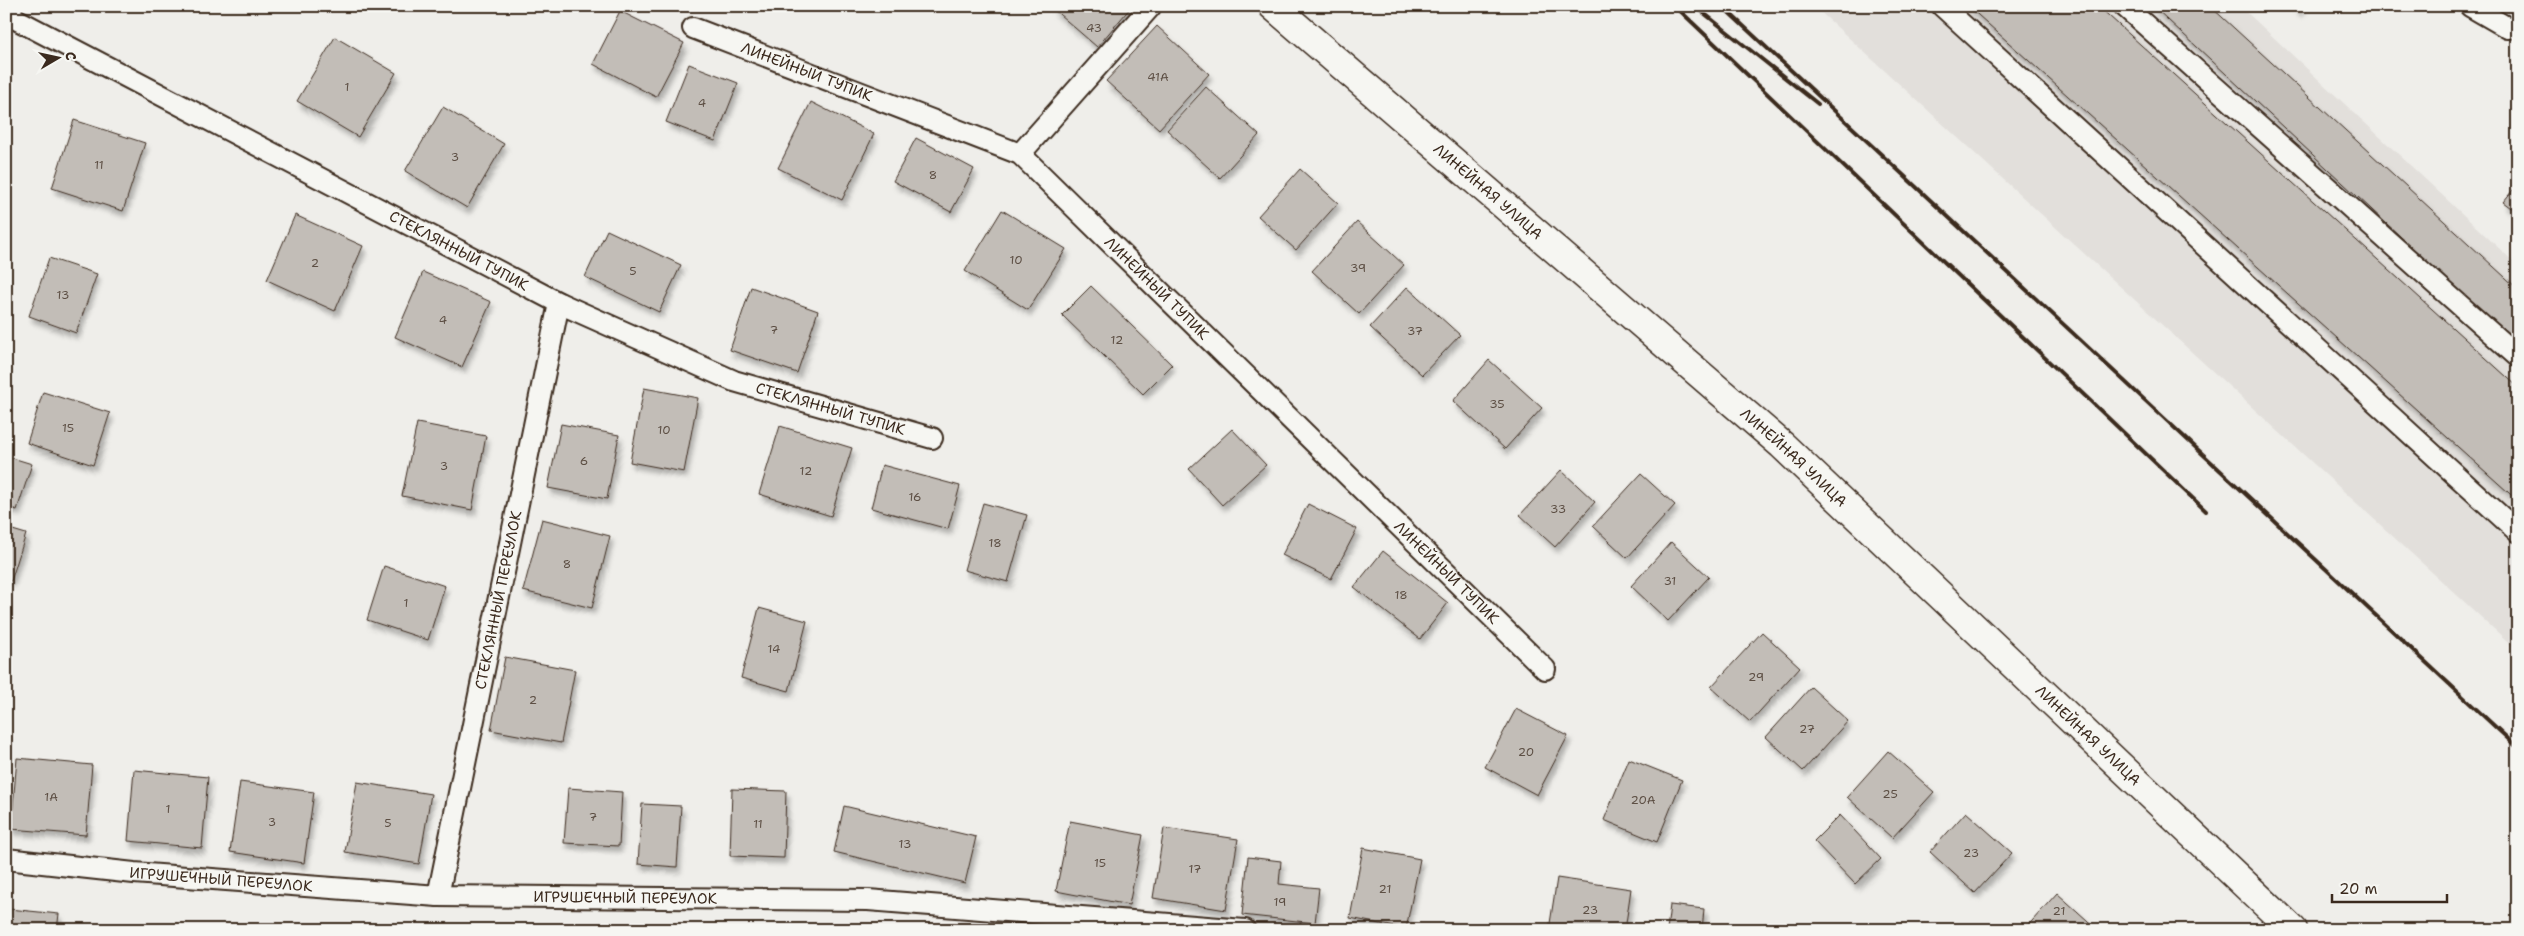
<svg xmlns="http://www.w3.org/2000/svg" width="2524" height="936" viewBox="0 0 2524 936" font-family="'Shantell Sans',sans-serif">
<defs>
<filter id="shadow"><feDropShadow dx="3" dy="5.5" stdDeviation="2.5" flood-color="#0004"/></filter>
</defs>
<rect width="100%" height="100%" fill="#efeeea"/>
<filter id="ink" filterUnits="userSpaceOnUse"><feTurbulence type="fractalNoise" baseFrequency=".02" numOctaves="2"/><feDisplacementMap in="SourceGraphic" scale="10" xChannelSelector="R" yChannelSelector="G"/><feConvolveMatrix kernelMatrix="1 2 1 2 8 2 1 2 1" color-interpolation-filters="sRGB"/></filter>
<g filter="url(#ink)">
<path fill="#e2dfdb" d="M1814 6H2240L2518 266V651Z"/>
<path fill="#c2bdb7" stroke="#3b2a1e" filter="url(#shadow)" d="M1054 6H1132L1097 47 1052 8Z
M1968 6H2098L2518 387V501Z
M2153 6H2210L2518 289V346Z
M2293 6H2303L2298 11Z
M620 11 684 43 656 97 593 64Z
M1157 26 1209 74 1159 129 1106 81Z
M335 37 396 73 358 137 297 101Z
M689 64 738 83 715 141 666 122Z
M1206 87 1259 135 1220 178 1167 130Z
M811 102 874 134 842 200 778 168Z
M443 107 504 144 467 208 405 171Z
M74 120 145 143 123 211 52 188Z
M916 138 974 169 951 212 893 181Z
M1300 169 1338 203 1296 250 1258 216Z
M2518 184V213L2503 202Z
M1002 210 1066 249 1028 310 965 271Z
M295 215 363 246 335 311 267 280Z
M1357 222 1404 265 1359 314 1312 271Z
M607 230 681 265 659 312 585 277Z
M49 258 97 274 76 333 29 316Z
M423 272 491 302 462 367 395 337Z
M1091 286 1172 365 1143 394 1062 315Z
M751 287 818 311 797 373 730 350Z
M1407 287 1460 335 1422 375 1370 327Z
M1489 360 1542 408 1505 449 1453 401Z
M644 388 698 398 684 472 630 462Z
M43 392 110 413 93 465 27 443Z
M417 423 486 436 472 510 402 496Z
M561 424 619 435 607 499 548 488Z
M780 426 852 448 831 516 759 494Z
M1232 429 1266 465 1222 505 1189 469Z
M6 456 32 464 17 510 6 506Z
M882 465 960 486 948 529 871 508Z
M1561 470 1595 502 1555 547 1520 515Z
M1641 474 1675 505 1627 558 1593 526Z
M983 503 1027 515 1008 582 964 570Z
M1308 504 1357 529 1331 579 1282 555Z
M542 519 610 536 592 608 523 591Z
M6 528 26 534 11 581 6 580Z
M1671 542 1709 577 1668 621 1631 586Z
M1383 551 1448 603 1420 639 1354 587Z
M384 566 445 586 428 640 367 620Z
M759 608 807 621 789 691 741 678Z
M1762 632 1800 667 1750 722 1711 687Z
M505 657 575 670 561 743 491 730Z
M1811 687 1848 721 1803 771 1766 737Z
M1516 709 1568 736 1537 795 1485 767Z
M1888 751 1934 792 1892 838 1847 797Z
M17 758 92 765 86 835 11 829Z
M1629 759 1682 780 1657 842 1604 820Z
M134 770 208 777 202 848 128 841Z
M240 782 314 792 304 863 230 852Z
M357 782 431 794 419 864 345 852Z
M568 788 622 792 619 846 564 843Z
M732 789 786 791 784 858 730 856Z
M642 804 681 806 677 867 638 864Z
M844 806 976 837 965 883 834 852Z
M1966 812 2012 853 1975 893 1930 852Z
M1840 815 1881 859 1855 884 1814 841Z
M1070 821 1143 835 1129 905 1056 891Z
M1164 828 1238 839 1226 910 1153 898Z
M1363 848 1420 859 1406 929 1350 918Z
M1248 857 1281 861 1279 884 1319 888 1315 923 1242 915Z
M1557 878 1631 889 1625 930H1549Z
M2057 893 2098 930H2024Z
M1670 905 1704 909 1702 930H1667Z
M9 909 59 914 57 930H7Z"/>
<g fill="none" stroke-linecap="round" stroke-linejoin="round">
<g stroke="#3b2a1e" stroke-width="24">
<g id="service">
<path d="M1942 6 2518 532"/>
<path d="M2124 6 2518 357"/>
<path d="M2470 6 2508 28 2518 27"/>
<path id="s1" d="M6 14 559 303 734 381 932 438"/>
<path id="s2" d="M693 28 1020 154 1545 669"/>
<path d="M1020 154 1151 6"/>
<path id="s3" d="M6 859 134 873 438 896 868 900 1245 930"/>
<path id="s4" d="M438 896 559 303"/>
</g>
</g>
<g stroke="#3b2a1e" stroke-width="31">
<g id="minor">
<path id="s5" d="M1273 6 1782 445 2293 930"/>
<path d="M6 13 8 6"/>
</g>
</g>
<use href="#service" stroke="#f6f6f2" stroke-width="20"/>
<use href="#minor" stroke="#f6f6f2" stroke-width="28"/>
<path stroke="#3b2a1e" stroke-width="4" d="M1675 6 2206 511
M1695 6 1818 104
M1722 6 2518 748"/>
</g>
</g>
<g text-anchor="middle" stroke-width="4.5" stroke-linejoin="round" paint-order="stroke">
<g font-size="12" fill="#5d4f44">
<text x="1094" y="32">43</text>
<text x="1158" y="81">41А</text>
<text x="347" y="91">1</text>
<text x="702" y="107">4</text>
<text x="455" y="161">3</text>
<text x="99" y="169">11</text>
<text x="933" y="179">8</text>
<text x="1016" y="264">10</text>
<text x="315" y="267">2</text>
<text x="1358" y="272">39</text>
<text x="633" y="275">5</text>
<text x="63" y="299">13</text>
<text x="443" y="324">4</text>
<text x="774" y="334">7</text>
<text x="1415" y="335">37</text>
<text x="1117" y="344">12</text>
<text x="1497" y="408">35</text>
<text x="68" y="432">15</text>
<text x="664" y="434">10</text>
<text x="584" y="465">6</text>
<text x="444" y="470">3</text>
<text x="806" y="475">12</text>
<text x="915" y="501">16</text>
<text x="1558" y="513">33</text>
<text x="995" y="547">18</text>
<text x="567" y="568">8</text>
<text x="1670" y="585">31</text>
<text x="1401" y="599">18</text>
<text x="406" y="607">1</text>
<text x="774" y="653">14</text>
<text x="1756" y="681">29</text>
<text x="533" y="704">2</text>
<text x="1807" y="733">27</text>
<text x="1526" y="756">20</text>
<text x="1890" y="798">25</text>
<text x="51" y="801">1А</text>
<text x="1643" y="804">20А</text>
<text x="168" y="813">1</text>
<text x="593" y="821">7</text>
<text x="272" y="826">3</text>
<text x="388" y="827">5</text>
<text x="758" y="828">11</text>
<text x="905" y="848">13</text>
<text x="1971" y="857">23</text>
<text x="1100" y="867">15</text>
<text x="1195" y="873">17</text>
<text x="1385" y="893">21</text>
<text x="1280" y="906">19</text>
<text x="1590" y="914">23</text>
<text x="2059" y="915">21</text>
</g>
<g font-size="15" fill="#3b2a1e" stroke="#f6f6f2">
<text dy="5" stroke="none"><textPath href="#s2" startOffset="122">ЛИНЕЙНЫЙ ТУПИК</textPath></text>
<text dy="5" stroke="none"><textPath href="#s5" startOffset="284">ЛИНЕЙНАЯ УЛИЦА</textPath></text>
<text dy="5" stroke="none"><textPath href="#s1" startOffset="511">СТЕКЛЯННЫЙ ТУПИК</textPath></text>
<text dy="5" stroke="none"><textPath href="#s2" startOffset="542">ЛИНЕЙНЫЙ ТУПИК</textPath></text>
<text dy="5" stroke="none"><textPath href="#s1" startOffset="916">СТЕКЛЯННЫЙ ТУПИК</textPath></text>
<text dy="5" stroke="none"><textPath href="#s5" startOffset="689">ЛИНЕЙНАЯ УЛИЦА</textPath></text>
<text dy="5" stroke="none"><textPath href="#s2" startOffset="948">ЛИНЕЙНЫЙ ТУПИК</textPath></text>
<text dy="5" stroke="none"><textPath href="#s4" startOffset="302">СТЕКЛЯННЫЙ ПЕРЕУЛОК</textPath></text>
<text dy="5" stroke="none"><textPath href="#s5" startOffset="1094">ЛИНЕЙНАЯ УЛИЦА</textPath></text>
<text dy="5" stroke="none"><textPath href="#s3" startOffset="216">ИГРУШЕЧНЫЙ ПЕРЕУЛОК</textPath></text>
<text dy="5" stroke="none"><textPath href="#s3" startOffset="621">ИГРУШЕЧНЫЙ ПЕРЕУЛОК</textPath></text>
</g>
</g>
<rect width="2524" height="936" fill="none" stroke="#f6f6f2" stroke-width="25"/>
<rect x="12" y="12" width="2499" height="911" fill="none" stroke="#3b2a1e" stroke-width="2" filter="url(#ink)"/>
<g transform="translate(58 58) rotate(81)" stroke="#f6f6f2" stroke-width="4" paint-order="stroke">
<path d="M0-4L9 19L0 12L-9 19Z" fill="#3b2a1e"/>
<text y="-8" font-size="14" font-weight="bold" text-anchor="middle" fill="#3b2a1e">С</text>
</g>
<path d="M2332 894v8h115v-8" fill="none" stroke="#3b2a1e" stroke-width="2.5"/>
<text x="2339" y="894" font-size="15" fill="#3b2a1e" stroke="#f6f6f2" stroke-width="4" paint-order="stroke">20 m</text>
</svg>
